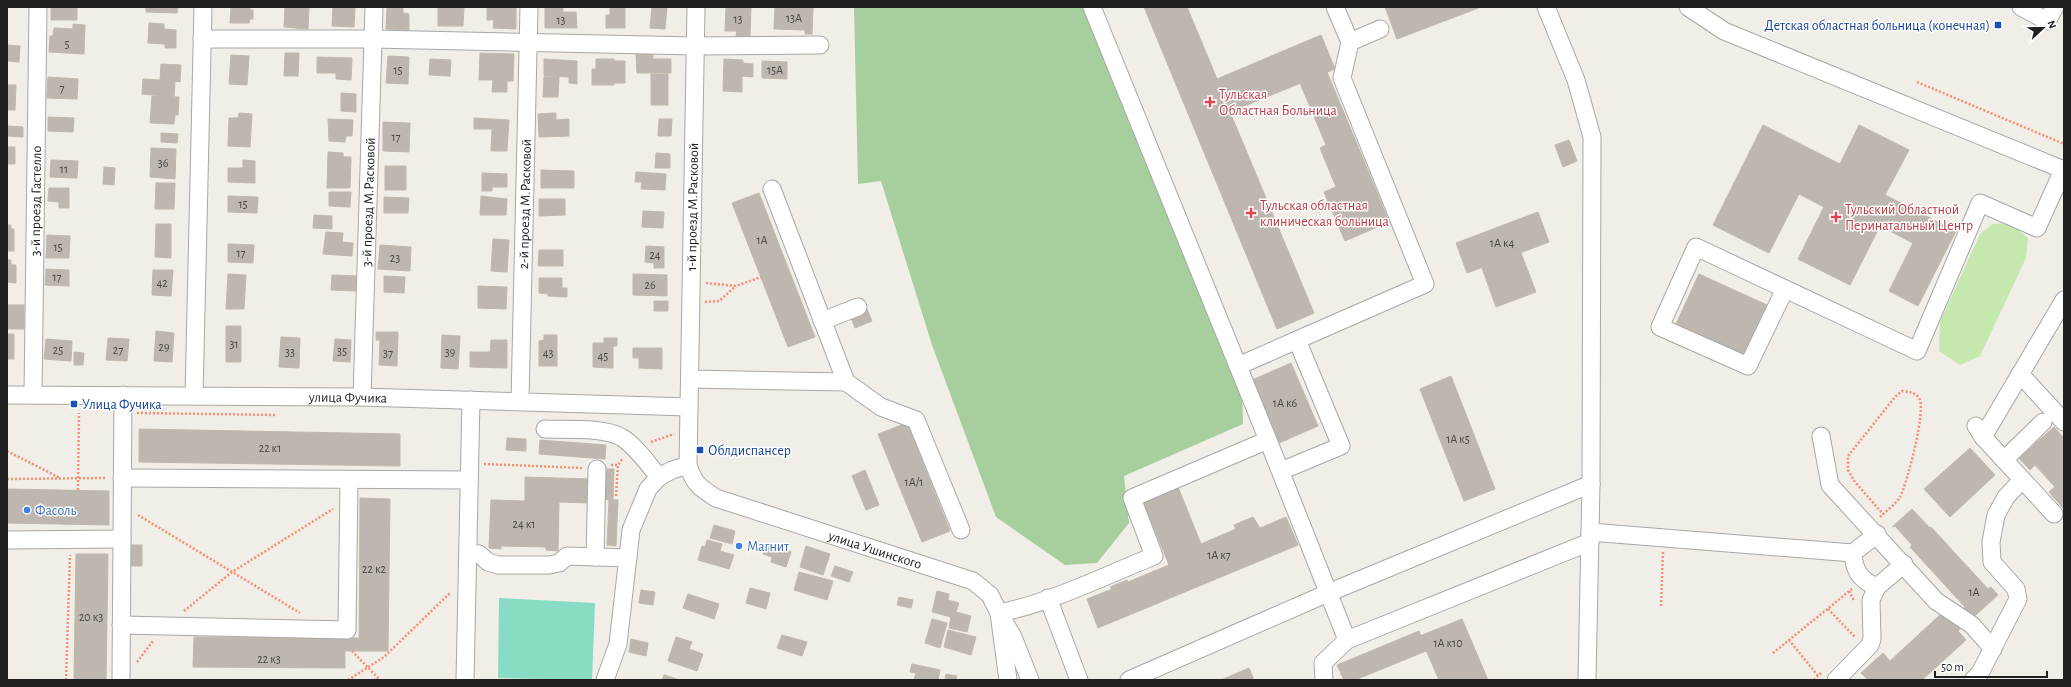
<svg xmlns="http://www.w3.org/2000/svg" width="2071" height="687" viewBox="0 0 2071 687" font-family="'Alegreya Sans',sans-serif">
<rect width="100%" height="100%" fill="#f0eee7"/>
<path fill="#c5e8af" d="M2010 223 2028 238 2026 258 1980 356 1960 365 1939 351 1940 322 1980 234 1993 224Z"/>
<path fill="#a7ce9d" d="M854 7H1085L1242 390 1243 424 1124 476 1129 523 1097 563 1065 565 996 517 932 345 881 181 858 184Z"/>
<path fill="#88dcc4" d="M499 598 595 603 592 680 498 678Z"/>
<path fill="#bdb7b0" stroke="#c2b7aa" d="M51 7H77V20H51Z
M146 7H178L177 13 146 12Z
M231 7H250V10H253V19H250L249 23H230Z
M285 7H309L308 29 284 27Z
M333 7H355L354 27 332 26Z
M387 7H403V13L409 14V30L386 29Z
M438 7H464L463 26H438Z
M487 7H516V29L493 28 494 20H487Z
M545 7H563V12H576L577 28H545Z
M610 7H625V28H606V15H610Z
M652 7H667L665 29 650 28Z
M726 7H751L750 36H736L737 31H725Z
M775 7H813L812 34H805V30L774 29Z
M1144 7H1187L1217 79 1321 35 1335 69 1230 112 1314 313 1277 329Z
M1385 7H1481L1397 39Z
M149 23 164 24V29L176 30V48H165V44L148 43Z
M73 24 85 25 84 54 49 52 50 36H53L54 28 73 29Z
M7 45 20 46 19 62 7 61Z
M285 53H299L298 76H284Z
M480 53 514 54 513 81H507V92H492L493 80H479Z
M636 54H653V59H671V73H637Z
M231 55 249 56 247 85 229 84Z
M388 56 409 57 408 84 386 83Z
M317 57 352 58 351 80 336 79V73H317Z
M430 59 451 60 450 76 429 75Z
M544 59 577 61V84L569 83V77L544 76Z
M596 59H614V85H592V69H596Z
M724 59 743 60V63L753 64V77L742 76V92L723 91Z
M614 61H625V83H614Z
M762 61 787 62V79L762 78Z
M161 64 181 65 180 82 175 81 174 97 142 94 143 79 160 80Z
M1327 72 1369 173 1336 187 1320 148 1326 145 1300 83Z
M651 74H668V105H651Z
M48 77 78 79 77 99 47 98Z
M544 77H559L558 97H543Z
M7 85H16L15 110H7Z
M341 93 356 94V112L341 111Z
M152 96 179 97 178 115H175L174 124 150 123Z
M239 113 252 114 250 147 228 146 229 118H238Z
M556 113V120L569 119V136L539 137 538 114Z
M48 117 74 118 73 132 48 131Z
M474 118 509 120 507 151H491L492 129H474Z
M328 119 353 120 352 136H346L345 142 329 141Z
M659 119H672L671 136H658Z
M383 122 410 123 409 152 383 151Z
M1763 125 1840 164 1859 125 1909 150 1885 195 1956 231 1918 306 1889 291 1913 243 1880 226 1850 285 1798 259 1824 207 1799 194 1769 253 1713 225Z
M7 126 23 127V137L7 136Z
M161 133 178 134 177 143 161 142Z
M1569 140 1577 161 1563 167 1555 145Z
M7 147H15V164H7Z
M151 148 176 149 175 179 150 177Z
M328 152 343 153V157H351L350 188H327Z
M656 153 670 154V168H655Z
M51 160 78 161 77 178 50 177Z
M243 160 255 161V183L228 182V168H243Z
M385 166H406V190H385Z
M104 167 115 168 114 185 103 184Z
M541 170 574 171V188H541Z
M636 172 666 174 665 190 641 189 642 182H635Z
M482 173 507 174V187H492V191H482Z
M1369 173 1389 222 1345 241 1324 192Z
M156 183H175L174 209H155Z
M49 188H69V208H59V202L48 201Z
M329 192H351L350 207 329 206Z
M759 193 815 337 788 347 732 203Z
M228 196 258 197 257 213 228 212Z
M481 196 507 199 506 215H480Z
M384 197 409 198 408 213H384Z
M539 199H565V215L539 216Z
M643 211 664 212 663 228 642 227Z
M1538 212 1549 242 1467 273 1456 243Z
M314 215 332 216V229L313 228Z
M156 224H171V258L155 257Z
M7 225H11V229H14V251H7Z
M326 232 343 233 342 242 353 243 352 256 323 254Z
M47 235 70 236 69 258H46Z
M493 239 509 240 507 272 491 271Z
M228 244 254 245 253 263 228 262Z
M380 245 411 247 410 271 378 269Z
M646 246 664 247V268H654V263L645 262Z
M539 250H563V266H538Z
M1521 253 1536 292 1496 307 1482 268Z
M7 260H11V265H16V283L7 282Z
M46 269 69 270V286L45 285Z
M153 270H173L171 296 152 295Z
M228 274 246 275 244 309H226Z
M633 274 667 275V296L633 295Z
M1699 274 1767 305 1744 356 1676 324Z
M332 275 357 276 356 291 331 290Z
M384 276 405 277 404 293 384 292Z
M539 278H562V288H567V297L548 296V294L539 293Z
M478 286 507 287 506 309 478 308Z
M654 301H668V311H654Z
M7 305H24V329H7Z
M867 309 872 321 855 328 850 315Z
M226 326H241V362H226Z
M156 331 174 333 172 362 154 361Z
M376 332H398L397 366 379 365 380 340H376Z
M7 334H14V359H7Z
M442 335 460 336 458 369 441 368Z
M544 335H557V366H539V341L544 340Z
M281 337 300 338 299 368 279 367Z
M108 338 129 339 127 361 106 360Z
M604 338H617V346H613V368L593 367V343H604Z
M46 339 72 341 71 361 44 359Z
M335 339 351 340 350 362 333 361Z
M491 340H507V368L470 367V352H490Z
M633 348H662V369L639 368V358H633Z
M74 352 84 353 83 365H74Z
M1291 363 1318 426 1279 443 1252 380Z
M1451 376 1495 489 1464 501 1420 389Z
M907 423 950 531 922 542 878 434Z
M2054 427 2064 438V509L2049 492 2055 487 2035 465 2030 470 2019 458Z
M139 429 400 434V466L139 462Z
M507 438 526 439V451L506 450Z
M540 440 606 445 605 459 539 454Z
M1970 448 1995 475 1950 517 1924 489Z
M603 469H614L613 500 602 499Z
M865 470 879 505 866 510 852 476Z
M525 477 591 479V503L525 501Z
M1178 487 1201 544 1236 529 1234 525 1253 517 1260 528 1286 517 1298 545 1098 628 1087 599 1112 589 1110 587 1127 580 1128 582 1169 565 1143 501Z
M7 489 109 491V525L7 523Z
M360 498 390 499 388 651H359Z
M491 500 559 502 558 551 546 550V547L501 546V549L489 548Z
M609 500H618L616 546 607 545Z
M1912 509 1930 528 1931 527 1988 589 1991 587 1998 595 1958 631 1966 640 1922 680H1868L1861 673 1883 653 1890 661 1942 613 1949 621 1965 607 1910 547 1912 545 1895 526 1892 527Z
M714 525 735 531 732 544 710 538Z
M707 540 722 544 720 551 734 555 729 569 698 560 702 546 705 547Z
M766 544 791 552 786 567 771 562 772 557 763 554Z
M129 545H142V566H129Z
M806 546 830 554 823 575 800 567Z
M76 554H108L106 680H74Z
M835 566 853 572 849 582 831 576Z
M799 572 833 581 827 600 794 590Z
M750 588 770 593 766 609 746 603Z
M641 590 655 592 653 605 639 603Z
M937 591 949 594 948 600 959 603 956 612 971 616 967 632 949 628 951 617 932 612Z
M688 594 719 604 714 619 683 608Z
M899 597 913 600 911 608 897 605Z
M932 619 947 623 940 648 925 643Z
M1462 619 1488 680H1439L1420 636Z
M948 630 976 637 971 655 944 647Z
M1419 631 1426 651 1355 680H1344L1337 665Z
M782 635 807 642 802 656 777 648Z
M194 637 359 638V651H345V668L193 667Z
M676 637 692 642 689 649 703 654 697 671 668 661Z
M631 639 648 643 646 656 629 652Z
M912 664 940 670 938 680H914L916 673 910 672Z
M1249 668 1254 680H1221Z
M946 674 957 676 956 680H945Z
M664 675 680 680H662Z"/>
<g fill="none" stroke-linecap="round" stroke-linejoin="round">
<g stroke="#a7a7a7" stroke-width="19">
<g id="minor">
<path id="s1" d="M696 7 688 465C694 484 699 487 716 498L973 581 990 595 999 613 1008 680"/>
<path d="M1335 7 1350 42"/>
<path d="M1546 7 1576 80 1592 137 1591 484 1587 680"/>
<path d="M1688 7 1724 31 2064 170"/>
<path d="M2021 7 2047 21 2055 7"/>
<path d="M202 39H373L695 46 820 45"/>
<path d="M772 189 846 382 881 407 916 420 961 530"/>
<path d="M1785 289 1748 366 1660 327 1696 247 1917 351 1980 203 2037 228 2063 170"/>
<path d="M822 321 858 307"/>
<path d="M1297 340 1425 284 1342 78 1350 42 1380 29"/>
<path d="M1238 366 1297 340 1341 446 1281 471"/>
<path d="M2020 374 2064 422"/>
<path d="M690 379 846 382"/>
<path id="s2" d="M7 395 362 397 689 407"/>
<path id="s3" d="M33 395 38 7"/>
<path d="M194 396 203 7"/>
<path id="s4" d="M362 397 374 7"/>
<path id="s5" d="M520 401 529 7"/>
<path d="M1976 426 1983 437 2054 514"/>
<path d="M545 429C566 430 603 427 621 437 636 446 648 464 659 477"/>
<path d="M1821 436 1830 485 1936 601 1972 625 1993 649"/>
<path d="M1983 437 2064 300"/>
<path d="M1268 440 1347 640"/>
<path d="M2004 460 2043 422"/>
<path d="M122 478 469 480"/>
<path d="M1590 532 1853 553"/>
<path d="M1877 534 1853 553C1854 571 1860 580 1877 587L1904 564"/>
<path d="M7 540 122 539"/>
<path d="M468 553 479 554 488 562 498 565H549L559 563 567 556 628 558"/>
<path d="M595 557 597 469"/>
<path d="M1048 598 1079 680"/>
<path d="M121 625 347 630 349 480"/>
<path d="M121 680 123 395"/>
<path d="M465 680 471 400"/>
<path d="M605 680 618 644 631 530 648 489 659 477 672 470 688 465"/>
<path d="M1030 680 1013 637 999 613C1053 602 1104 576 1154 556L1132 498 1268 440 1092 7"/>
<path d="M1129 680 1328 593 1591 484"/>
<path d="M1324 680 1323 663 1347 640 1590 542"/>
<path d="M1836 680 1870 645 1872 639 1871 600 1877 587"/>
<path d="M1973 680 1980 673 2018 599 2016 589 1992 562 1991 542 1996 515 2006 497 2022 480"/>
</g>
</g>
<path stroke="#f58e73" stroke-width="2.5" stroke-dasharray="2 2" stroke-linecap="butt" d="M1917 82 2064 144
M706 283 736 286 761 277
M705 302 719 301 736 286
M137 413 277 415
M651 442 674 434
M7 451 60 478
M484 464 583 468
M611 465H618
M7 479 106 478
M78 490 79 413
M616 496 618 465 623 458
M138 515 300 613
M1880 517C1886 511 1896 504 1900 497 1907 484 1927 408 1919 398 1915 392 1909 392 1902 391L1895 397 1848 456V470L1855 482 1883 514
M1849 591 1854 601
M1661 606 1663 552
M1828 609 1855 637
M184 611 232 572 333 509
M1789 640 1819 677
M352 651 380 680
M1773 653 1852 589
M137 662 153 641
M66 680 70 555
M348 680 384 657 451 592
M1814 680 1821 673"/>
<use href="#minor" stroke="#fff" stroke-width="17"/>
</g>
<g fill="#1a4fb4" stroke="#fff" stroke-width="1.5">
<rect x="1994" y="21" width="8" height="8" rx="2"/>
<rect x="70" y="400" width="8" height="8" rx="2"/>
<rect x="696" y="446" width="8" height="8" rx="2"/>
</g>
<g fill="#e0444e" stroke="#fff" stroke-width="1.5">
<path d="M1208 96h4v4h4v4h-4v4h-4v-4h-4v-4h4z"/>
<path d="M1249 207h4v4h4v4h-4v4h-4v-4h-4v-4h4z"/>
<path d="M1834 211h4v4h4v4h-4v4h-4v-4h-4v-4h4z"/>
</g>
<g fill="#3f7fe0" stroke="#fff" stroke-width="1.5">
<circle cx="27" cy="510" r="4"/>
<circle cx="739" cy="546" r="4"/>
</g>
<g text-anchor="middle" stroke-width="3" stroke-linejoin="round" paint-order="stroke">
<g font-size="12" fill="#474644">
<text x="794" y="22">13А</text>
<text x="738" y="23">13</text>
<text x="561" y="24">13</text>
<text x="67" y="48">5</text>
<text x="398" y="74">15</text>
<text x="775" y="74">15А</text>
<text x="62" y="92">7</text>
<text x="396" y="141">17</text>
<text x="163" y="167">36</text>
<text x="64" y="173">11</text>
<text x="243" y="208">15</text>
<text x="762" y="244">1А</text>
<text x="1502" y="247">1А к4</text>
<text x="58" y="251">15</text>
<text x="241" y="257">17</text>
<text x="655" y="259">24</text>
<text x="395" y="262">23</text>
<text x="57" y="281">17</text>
<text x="162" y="287">42</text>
<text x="650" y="289">26</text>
<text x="234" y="348">31</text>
<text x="164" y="351">29</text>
<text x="58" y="354">25</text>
<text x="118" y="354">27</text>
<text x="342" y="355">35</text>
<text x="290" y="356">33</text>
<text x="450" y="356">39</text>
<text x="388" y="357">37</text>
<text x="548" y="357">43</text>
<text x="603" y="360">45</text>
<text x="1285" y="407">1А к6</text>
<text x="1458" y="443">1А к5</text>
<text x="270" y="452">22 к1</text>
<text x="914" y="486">1А/1</text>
<text x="524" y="528">24 к1</text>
<text x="1219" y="559">1А к7</text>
<text x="374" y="573">22 к2</text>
<text x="1974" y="596">1А</text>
<text x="91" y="621">20 к3</text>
<text x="1448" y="647">1А к10</text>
<text x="269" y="663">22 к3</text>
</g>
<g font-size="14" fill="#164399" stroke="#fff" text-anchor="start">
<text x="1990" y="30" text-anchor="end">Детская областная больница (конечная)</text>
<text x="82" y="409">Улица Фучика</text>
<text x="708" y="455">Облдиспансер</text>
</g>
<g font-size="14" fill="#be3a42" stroke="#fff" text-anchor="start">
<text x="1219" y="99">Тульская<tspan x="1219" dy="16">Областная Больница</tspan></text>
<text x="1260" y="210">Тульская областная<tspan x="1260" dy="16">клиническая больница</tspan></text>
<text x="1845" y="214">Тульский Областной<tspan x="1845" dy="16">Перинатальный Центр</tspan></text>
</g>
<g font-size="14" fill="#202020" stroke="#fff">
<text dy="5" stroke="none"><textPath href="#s3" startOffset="194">3-й проезд Гастелло</textPath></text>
<text dy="5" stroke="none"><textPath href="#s4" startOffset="195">3-й проезд М.Расковой</textPath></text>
<text dy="5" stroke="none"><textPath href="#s5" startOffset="197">2-й проезд М.Расковой</textPath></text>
<text transform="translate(692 207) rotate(-89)" y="5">1-й проезд М.Расковой</text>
<text dy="5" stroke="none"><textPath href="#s2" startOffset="341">улица Фучика</textPath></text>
<text dy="5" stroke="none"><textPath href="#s1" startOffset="670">улица Ушинского</textPath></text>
</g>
<g font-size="14" fill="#366cbe" stroke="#fff" text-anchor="start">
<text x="35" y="515">Фасоль</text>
<text x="747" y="551">Магнит</text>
</g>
</g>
<rect width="2071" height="687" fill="none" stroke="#202020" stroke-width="16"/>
<g transform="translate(2043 28) rotate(68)" stroke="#ffffff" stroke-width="3" paint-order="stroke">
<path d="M0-3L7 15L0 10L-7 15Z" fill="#202020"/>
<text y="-6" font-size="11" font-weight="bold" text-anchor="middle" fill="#202020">N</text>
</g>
<path d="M1935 671v6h112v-6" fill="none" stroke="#202020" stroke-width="2"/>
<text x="1941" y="671" font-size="12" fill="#202020" stroke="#ffffff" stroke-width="3" paint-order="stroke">50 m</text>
</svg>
